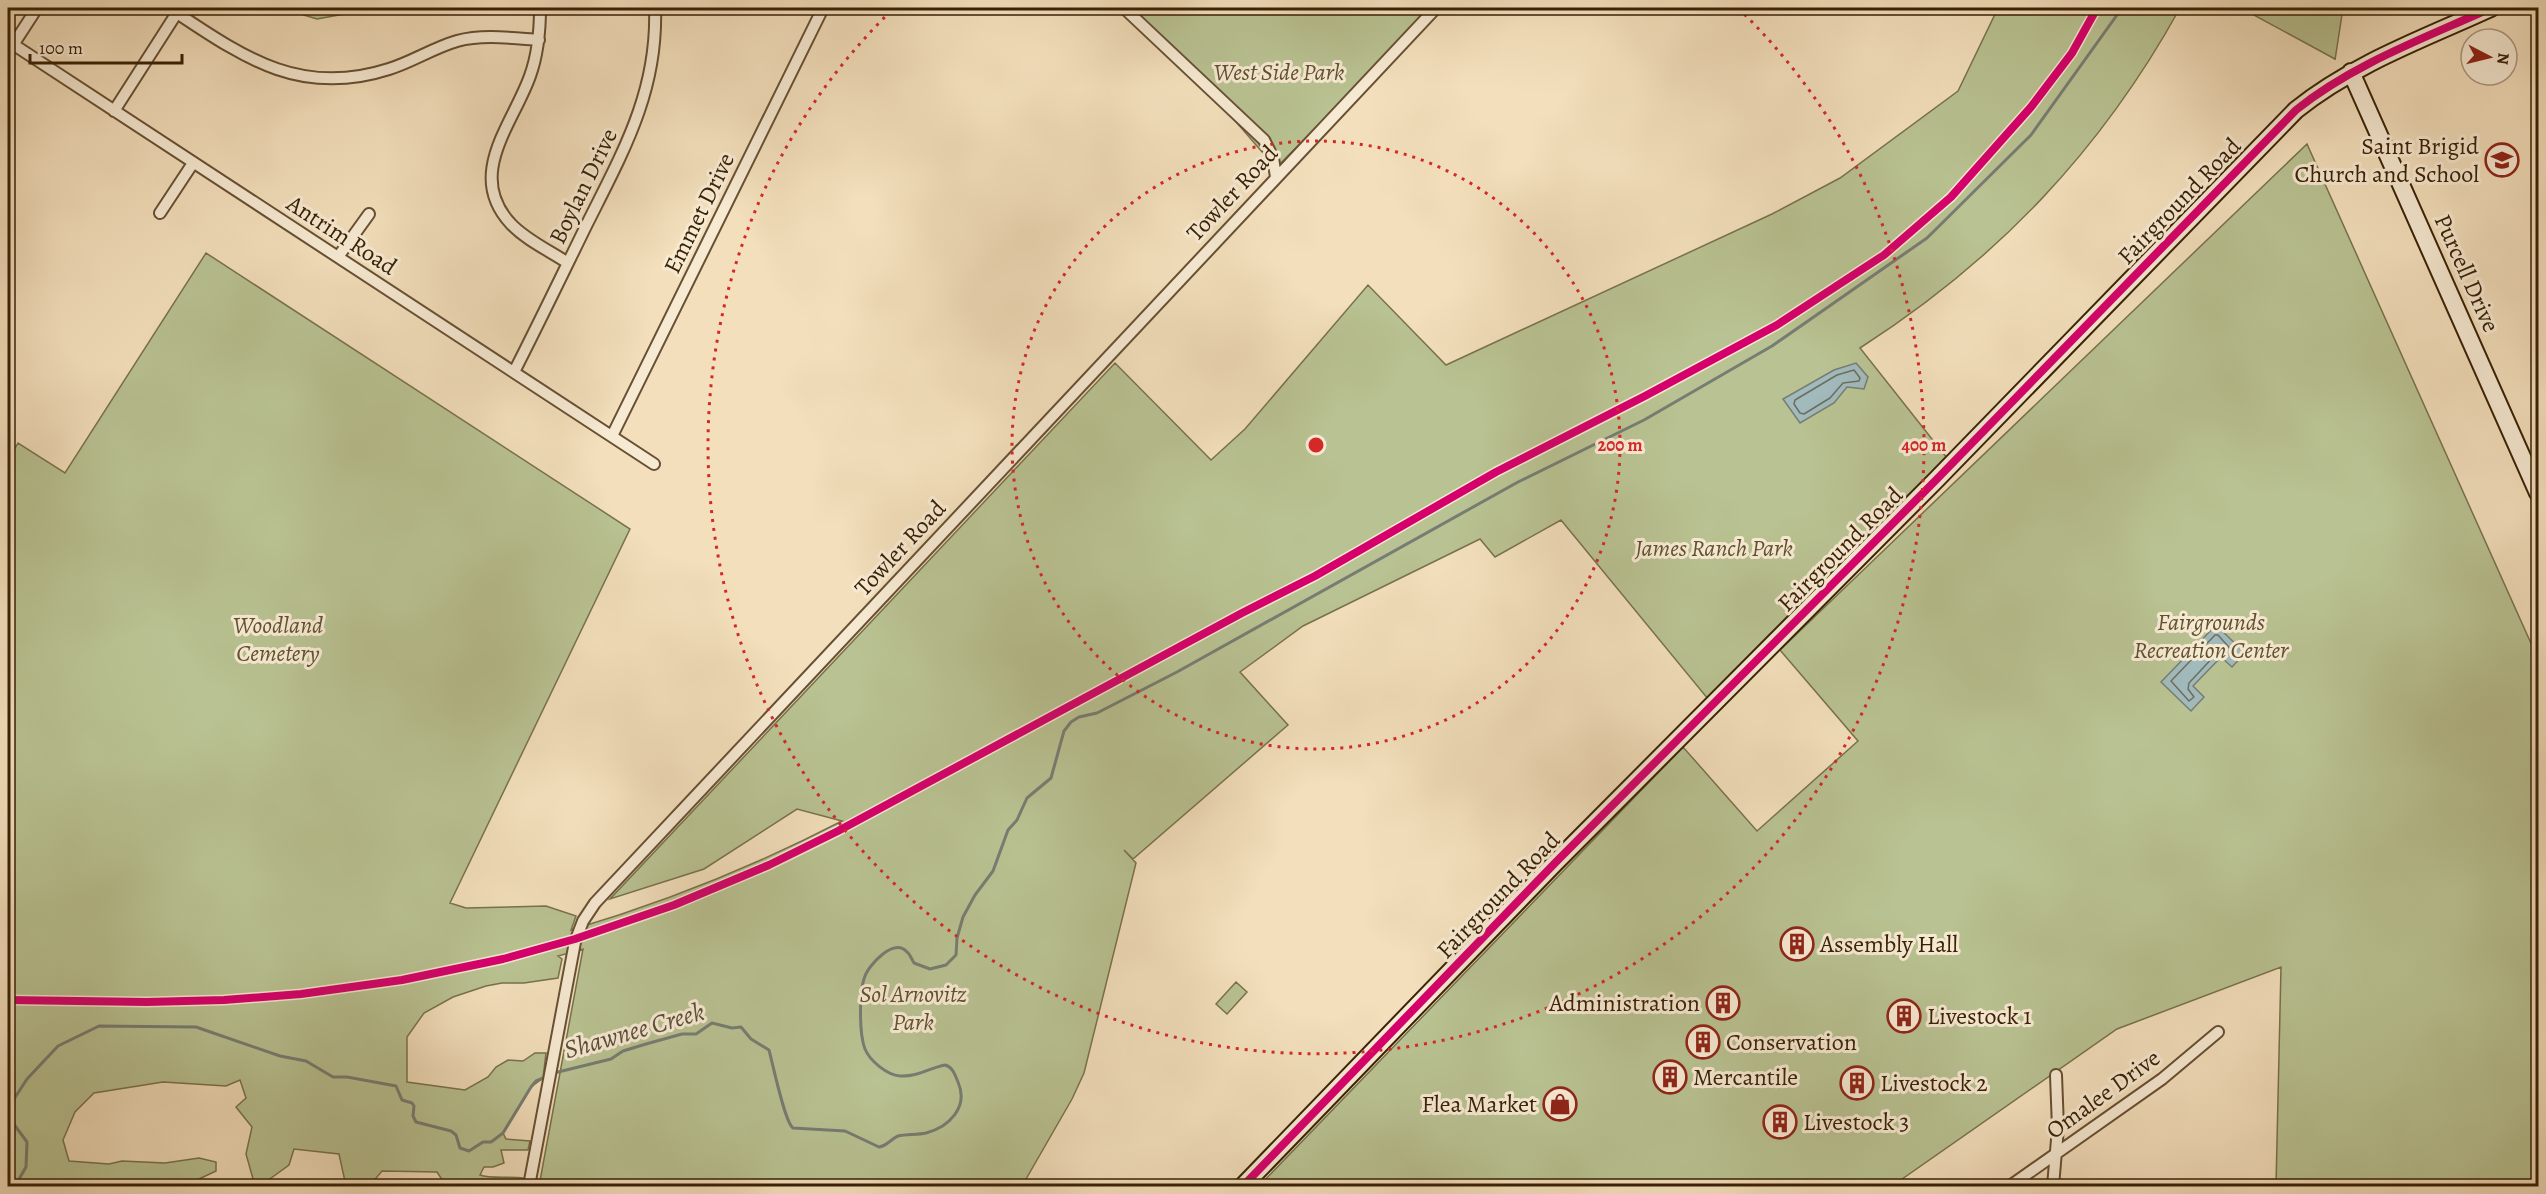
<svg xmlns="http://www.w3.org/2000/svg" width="2546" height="1194" viewBox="0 0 2546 1194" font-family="Alegreya,serif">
<rect width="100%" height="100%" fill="#f3dfbc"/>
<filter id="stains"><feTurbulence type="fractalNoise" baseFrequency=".00333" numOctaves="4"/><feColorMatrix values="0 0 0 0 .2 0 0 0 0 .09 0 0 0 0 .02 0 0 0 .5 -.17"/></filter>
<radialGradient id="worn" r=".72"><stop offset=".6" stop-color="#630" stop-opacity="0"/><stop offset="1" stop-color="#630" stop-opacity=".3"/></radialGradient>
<path fill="#b9c292" stroke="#78724c" stroke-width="1.5" d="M280 8H378L317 19Z
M1124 8H1433L1276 168 1191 70Z
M1998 8H2180C2101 151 1997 260 1860 348L1947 458 1708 699 1561 520 1495 557 1480 539 1303 626 1240 672 1288 725 1133 859 1124 850 1136 863 1084 1073 1072 1099 1022 1186H539L583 949 558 956 562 959 558 978 524 983H502L486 986 453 997 424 1013 407 1037V1082L465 1090 488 1077 496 1067 508 1060 523 1061 535 1053H546L543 1078 531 1087 503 1133 506 1139 530 1141 528 1150H501L504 1163 493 1167H484L480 1175C490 1179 511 1176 523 1178L522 1186C499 1186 474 1172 453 1186L445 1184 437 1172 382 1171 371 1184 372 1186H346L339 1154 294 1149 289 1165 260 1186H255L246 1154 252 1127 236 1107 246 1098 240 1080 226 1086 163 1082 94 1093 75 1112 63 1140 69 1161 109 1164 122 1161 165 1163 199 1158 216 1162V1171L197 1180 189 1186H8V461L18 443 65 473 206 253 630 529 450 903 466 908 546 906 576 916 571 930C666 902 755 866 842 821L797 809 704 869 610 899 1115 363 1211 460 1245 429 1368 285 1446 365 1772 214 1840 178 1958 91Z
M2241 8H2343L2335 60V59Z
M2307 144 2538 659V1186H2276L2281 967 2117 1029 1892 1186H1259L1683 747 1757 831 1858 741 1780 650Z
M1236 982 1247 992 1227 1014 1216 1004Z"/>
<path fill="#a1babc" stroke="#777d73" stroke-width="1.5" d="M1856 363 1868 377 1864 389 1847 387 1834 403 1800 423 1783 399 1834 370Z
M2216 625 2245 653 2232 667 2221 657 2193 686 2204 697 2191 711 2161 682Z"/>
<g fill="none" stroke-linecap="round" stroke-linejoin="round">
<path stroke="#6c6e60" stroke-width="1.5" d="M1854 370 1860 378 1859 381 1843 383 1830 398 1804 414 1800 413 1794 404 1795 400 1837 375Z
M2215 635H2218L2235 654 2232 657 2223 652 2216 654 2189 683 2188 689 2194 697 2189 701 2171 681Z"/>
<path stroke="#777d73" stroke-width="3" d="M554 1073 611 1059 623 1051 646 1044 682 1034H696L712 1023 732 1028 741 1027 751 1039 769 1050C773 1065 785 1123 793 1128L845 1131 879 1147C887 1146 891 1139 898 1136 907 1134 917 1135 926 1133 949 1127 969 1107 958 1082 955 1075 953 1067 945 1065 929 1068 918 1077 900 1076 887 1075 870 1061 865 1049 859 1034 859 991 865 976 869 965 894 937 907 952 910 954 912 960 914 963L930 969 946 965 956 955 957 938 963 917 975 895 993 871 1008 830 1017 820 1027 798 1051 778 1064 731 1071 722 1079 717 1097 713 1177 672 1518 482 1644 420 1772 346 1927 238 2031 135 2122 8
M15 1186 26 1167 27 1142 13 1123 14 1099 27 1079 58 1046 99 1026 196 1027 280 1056 306 1061 333 1077H347L396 1086 402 1100 412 1103 414 1106 413 1116 416 1122 451 1131 456 1135 460 1148 469 1151 483 1142H491L503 1133 531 1087 536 1081 548 1076"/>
<g stroke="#675033" stroke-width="14">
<path id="street" d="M540 8C540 31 538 54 530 76 513 124 465 175 511 224 526 240 550 251 568 263
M1124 8 1264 140 1273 158 1276 177
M177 13C246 59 302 97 389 69 412 62 433 48 457 41 483 34 511 38 539 40
M8 41 654 464
M13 45 37 8
M114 111 180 8
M160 213 193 163
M338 257 369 214
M514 372C539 323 563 273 587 224 623 152 658 91 655 8
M612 436 823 8
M529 1186 575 942 583 921 595 903 1436 8
M2010 1186 2162 1079 2218 1032
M2053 1186 2058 1128 2056 1075"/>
</g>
<g stroke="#382105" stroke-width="20">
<path id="secondary" d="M2351 72 2538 493
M1243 1186 1555 863 1936 480 2296 110C2353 64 2425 38 2491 8"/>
</g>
<use href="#street" stroke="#f7ead3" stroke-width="10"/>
<use href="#secondary" stroke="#f7ead3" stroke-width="16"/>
<g stroke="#f7ead3" stroke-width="11">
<path id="cycleway" d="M8 1000 147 1002 224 1000 301 994 402 980 503 959 575 939 674 905 769 865 838 831 1242 613 1315 576 1496 472 1645 396 1777 325 1884 255 1951 197 2031 107 2072 53 2097 8
M1243 1186 1555 863 1936 480 2296 110C2353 64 2425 38 2491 8"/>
</g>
<use href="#cycleway" stroke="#d6006c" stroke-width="8"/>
</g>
<g fill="none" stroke="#d62828" stroke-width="3" stroke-dasharray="3 6">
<circle cx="1316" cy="445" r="304"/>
<path d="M1738 8A608 608 0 1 1 894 8"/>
</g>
<defs>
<g id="school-ring" transform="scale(1.725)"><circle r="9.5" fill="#f7ead3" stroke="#8f2418" stroke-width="1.5"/><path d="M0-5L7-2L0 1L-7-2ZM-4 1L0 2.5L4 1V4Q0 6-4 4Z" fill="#8f2418"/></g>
<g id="building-ring" transform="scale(1.725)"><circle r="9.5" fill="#f7ead3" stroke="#8f2418" stroke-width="1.5"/><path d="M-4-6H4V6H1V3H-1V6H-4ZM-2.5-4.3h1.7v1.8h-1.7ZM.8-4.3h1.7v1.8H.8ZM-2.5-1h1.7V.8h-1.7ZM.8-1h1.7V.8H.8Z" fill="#8f2418"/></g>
<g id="shop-ring" transform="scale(1.725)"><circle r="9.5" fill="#f7ead3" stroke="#8f2418" stroke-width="1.5"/><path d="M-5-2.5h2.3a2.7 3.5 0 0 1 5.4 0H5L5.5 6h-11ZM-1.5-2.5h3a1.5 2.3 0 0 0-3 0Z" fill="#8f2418"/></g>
</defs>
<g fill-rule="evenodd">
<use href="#school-ring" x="2502" y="160"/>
<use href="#building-ring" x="1797" y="944"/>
<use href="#building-ring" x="1723" y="1003"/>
<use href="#building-ring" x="1904" y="1016"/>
<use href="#building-ring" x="1703" y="1042"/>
<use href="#building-ring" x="1670" y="1077"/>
<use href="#building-ring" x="1857" y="1083"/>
<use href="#shop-ring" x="1560" y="1104"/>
<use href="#building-ring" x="1780" y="1122"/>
</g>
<g text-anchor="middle" stroke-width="6" stroke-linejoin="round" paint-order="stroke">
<g font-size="24" font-style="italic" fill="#5f512f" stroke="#f7ead3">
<text x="1279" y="80">West Side Park</text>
<text x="1714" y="556">James Ranch Park</text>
<text x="2211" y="630">Fairgrounds<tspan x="2211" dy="28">Recreation Center</tspan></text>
<text x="278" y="633">Woodland<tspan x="278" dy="28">Cemetery</tspan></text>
<text x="913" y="1002">Sol Arnovitz<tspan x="913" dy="28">Park</tspan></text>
</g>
<g font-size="24" fill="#382105" stroke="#f7ead3" text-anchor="start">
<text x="2479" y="154" text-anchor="end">Saint Brigid<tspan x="2479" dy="28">Church and School</tspan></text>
<text x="1820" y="952">Assembly Hall</text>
<text x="1700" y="1011" text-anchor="end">Administration</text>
<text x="1927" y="1024">Livestock 1</text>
<text x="1726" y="1050">Conservation</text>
<text x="1693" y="1085">Mercantile</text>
<text x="1880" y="1091">Livestock 2</text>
<text x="1537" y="1112" text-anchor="end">Flea Market</text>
<text x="1803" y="1130">Livestock 3</text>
</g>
<g font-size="24" fill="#382105" stroke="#f7ead3">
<text transform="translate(583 186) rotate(-64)" y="8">Boylan Drive</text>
<text transform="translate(1232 193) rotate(-47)" y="8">Towler Road</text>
<text transform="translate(2179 201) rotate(-46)" y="8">Fairground Road</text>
<text transform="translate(699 213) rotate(-64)" y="8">Emmet Drive</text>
<text transform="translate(342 235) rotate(33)" y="8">Antrim Road</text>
<text transform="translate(2467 273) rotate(66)" y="8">Purcell Drive</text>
<text transform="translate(900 548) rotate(-47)" y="8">Towler Road</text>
<text transform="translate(1840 549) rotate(-45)" y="8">Fairground Road</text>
<text transform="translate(1498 895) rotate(-46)" y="8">Fairground Road</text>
<text transform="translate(2103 1094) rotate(-36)" y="8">Omalee Drive</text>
</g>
<g font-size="26" font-style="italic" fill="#584f3c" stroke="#f7ead3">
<text transform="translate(634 1030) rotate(-16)" y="9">Shawnee Creek</text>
</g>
</g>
<circle cx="1316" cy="445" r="9" fill="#d62828" stroke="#f7ead3" stroke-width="3"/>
<g font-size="18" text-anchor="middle" font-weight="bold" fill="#d62828" stroke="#f7ead3" stroke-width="6" stroke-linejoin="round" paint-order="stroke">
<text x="1620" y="451">200 m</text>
<text x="1924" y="451">400 m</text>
</g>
<rect width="2546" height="1194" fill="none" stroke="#f3dfbc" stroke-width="30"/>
<rect x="9" y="9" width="2528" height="1176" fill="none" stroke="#382105" stroke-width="3"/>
<rect x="15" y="15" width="2516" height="1164" fill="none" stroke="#382105" stroke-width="1.5"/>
<g transform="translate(2489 57) rotate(97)"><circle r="28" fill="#f7ead3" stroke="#ab9a81" stroke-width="1.5"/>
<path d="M0-4.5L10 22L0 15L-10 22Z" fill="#8f2418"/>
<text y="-9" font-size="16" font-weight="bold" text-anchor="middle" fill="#382105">N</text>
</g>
<path d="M30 54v9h152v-9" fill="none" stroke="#382105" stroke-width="3"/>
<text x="39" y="54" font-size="18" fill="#382105" stroke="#f7ead3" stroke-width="4.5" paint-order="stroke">100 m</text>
<rect width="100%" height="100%" filter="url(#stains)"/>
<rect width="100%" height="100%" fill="url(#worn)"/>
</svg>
